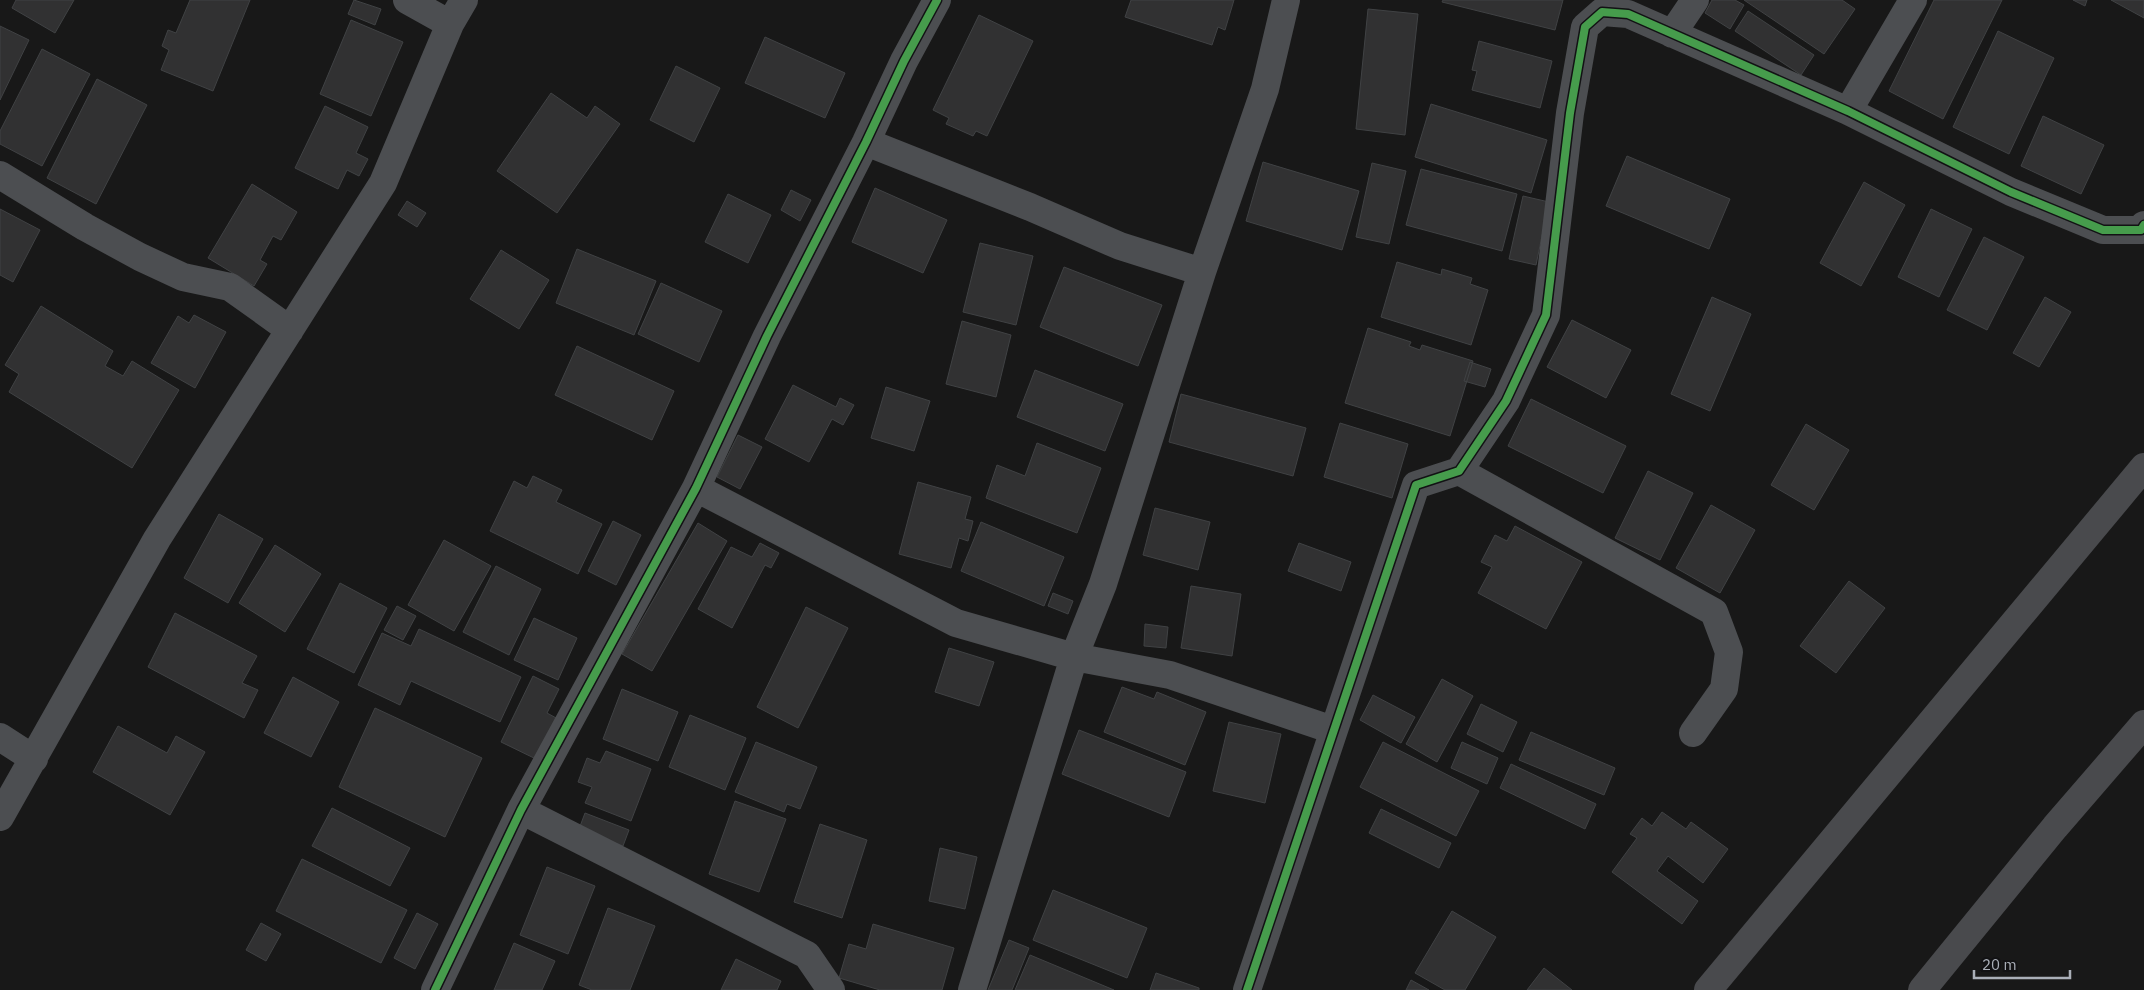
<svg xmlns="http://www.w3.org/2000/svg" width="2144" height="990" viewBox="0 0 2144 990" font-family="'IBM Plex Sans',sans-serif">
<rect width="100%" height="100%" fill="#181818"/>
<path fill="#313132" stroke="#404244" d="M16 0H74L55 33 12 8Z
M190 0H250L213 91 161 70 169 50 162 46 168 30 176 33Z
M354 0 381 9 375 25 348 14Z
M1131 0H1234L1225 30 1218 27 1212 45 1125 17Z
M1443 0H1563L1555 30 1442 2Z
M1712 0H1735L1744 5 1730 29 1705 13Z
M1744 0H1842L1855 9 1824 54Z
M1934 0H2002L1943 119 1889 91Z
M2073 0H2087L2085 6Z
M2111 0H2144V18Z
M1368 9 1418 14 1405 135 1356 129Z
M1748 11 1814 55 1801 75 1735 31Z
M979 15 1033 41 987 136 976 131 973 136 946 124 949 118 933 110Z
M351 20 403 42 371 116 320 94Z
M0 26 29 40 0 100Z
M1998 31 2054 58 2009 154 1953 127Z
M765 37 845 73 825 118 745 83Z
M1479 41 1552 61 1540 108 1472 90 1477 71 1472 70Z
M42 49 90 74 42 166 0 144V131Z
M676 66 720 88 694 142 650 120Z
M97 79 147 105 96 204 47 178Z
M551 93 587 118 595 106 620 124 557 213 497 171Z
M1431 104 1547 140 1531 193 1415 157Z
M325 106 368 127 356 153 368 159 359 176 347 170 338 189 295 168Z
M2043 116 2104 145 2081 194 2021 166Z
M1627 156 1730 199 1709 249 1606 206Z
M1263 162 1359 191 1342 250 1246 221Z
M1372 163 1406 171 1389 244 1356 237Z
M1421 169 1517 194 1502 251 1406 225Z
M1864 182 1905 205 1861 286 1820 263Z
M252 184 297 212 281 240 273 236 260 260 267 264 254 286 208 258Z
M875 188 947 220 923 273 852 242Z
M791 190 811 200 800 221 781 210Z
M728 194 771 215 748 263 705 242Z
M1523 196 1549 202 1536 265 1509 259Z
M407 201 426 213 417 227 398 215Z
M0 209 40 230 13 282 0 275Z
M1931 209 1972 229 1939 297 1898 277Z
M1984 237 2024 257 1987 330 1947 310Z
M980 243 1033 256 1016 325 963 312Z
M577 249 656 281 634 335 556 303Z
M501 250 549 280 519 329 470 299Z
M1397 262 1441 275 1442 269 1472 278 1470 284 1488 290 1471 345 1381 317Z
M1064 267 1162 305 1138 366 1040 327Z
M661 283 722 311 699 362 638 334Z
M1712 297 1751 314 1710 411 1671 394Z
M2045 297 2071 312 2039 367 2013 353Z
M41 306 113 351 105 366 123 376 132 361 179 390 132 468 9 392 19 374 5 365Z
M194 315 226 332 195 388 151 363 178 316 189 323Z
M1572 320 1631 350 1606 398 1547 367Z
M962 321 1011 335 996 397 946 384Z
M1368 328 1411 342 1409 346 1420 350 1422 345 1473 361 1450 436 1345 403Z
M577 346 674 391 652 440 555 395Z
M1470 362 1491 369 1485 387 1464 381Z
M1035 370 1123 404 1105 451 1017 417Z
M793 385 836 407 840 398 854 405 843 425 832 419 809 462 765 439Z
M886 387 930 401 914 451 871 438Z
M1181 394 1306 428 1293 476 1169 442Z
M1531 399 1626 446 1603 493 1508 446Z
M1340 423 1408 444 1392 498 1324 477Z
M1806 424 1849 450 1814 510 1771 485Z
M738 435 762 447 740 489 717 477Z
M1037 443 1101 468 1077 533 986 498 997 465 1025 476Z
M1648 471 1693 493 1660 560 1615 538Z
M533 476 562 490 556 502 602 524 578 574 490 531 514 481 527 488Z
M918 482 971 497 965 519 973 521 968 541 959 538 951 568 899 554Z
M1711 505 1755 530 1720 593 1676 568Z
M1155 508 1210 522 1198 570 1143 555Z
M219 514 263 539 228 603 184 578Z
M613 521 641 535 616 585 588 571Z
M981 522 1064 557 1044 606 961 571Z
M698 523 727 541 652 671 622 654Z
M1515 526 1582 562 1546 629 1478 593 1492 567 1481 562 1495 535 1507 541Z
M444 540 491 566 454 631 408 605Z
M760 543 779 553 771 568 765 565 732 628 698 609 731 547 752 557Z
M1299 543 1351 562 1341 591 1288 571Z
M275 545 321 574 285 632 239 603Z
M496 566 541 589 509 655 463 632Z
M1849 581 1885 608 1836 673 1800 646Z
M340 583 387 608 354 673 307 649Z
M1191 586 1241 594 1232 656 1181 648Z
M1053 593 1073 601 1068 614 1048 606Z
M397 606 416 616 403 640 384 630Z
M806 607 848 628 798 728 757 707Z
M175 613 257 656 242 683 258 690 244 718 148 667Z
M534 618 577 638 558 680 514 660Z
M1145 624 1168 627 1166 648 1144 646Z
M419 629 521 677 500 722 411 681 400 705 358 685 382 633 411 646Z
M949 648 994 662 979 706 935 692Z
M533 676 559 689 547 713 558 719 538 760 501 742Z
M293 677 339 702 311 757 264 733Z
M1442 679 1473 696 1437 762 1406 744Z
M1122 687 1154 699 1157 692 1206 712 1185 765 1104 732Z
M622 689 678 712 658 761 603 739Z
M1373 695 1415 717 1401 743 1360 720Z
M1481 704 1517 722 1503 752 1467 734Z
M375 708 482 758 445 837 339 787Z
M690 715 746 738 725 790 669 767Z
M1229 722 1281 734 1265 803 1213 791Z
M118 726 167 753 176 736 205 752 170 815 93 772Z
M1079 730 1186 772 1169 817 1062 774Z
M1531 732 1615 768 1604 795 1519 760Z
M756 742 817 767 800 809 787 804 784 812 735 792Z
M1383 742 1479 791 1456 836 1360 787Z
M1462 742 1498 758 1487 784 1451 768Z
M606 751 651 769 631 821 585 803 592 787 578 782 587 758 600 763Z
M1511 764 1596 804 1585 829 1500 788Z
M735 801 786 819 759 892 709 874Z
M332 808 410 848 390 886 312 846Z
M1381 809 1451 843 1439 868 1369 833Z
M1662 812 1686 829 1691 822 1728 849 1703 883 1668 856 1657 871 1698 901 1682 924 1612 872 1637 838 1630 834 1642 818 1652 826Z
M585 813 629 830 623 846 579 829Z
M820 824 867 840 842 918 794 902Z
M940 848 977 857 965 909 929 901Z
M302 859 407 910 381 963 276 911Z
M547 867 595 886 568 954 520 935Z
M1053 890 1147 928 1127 978 1033 940Z
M608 908 655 926 630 990H592L579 985Z
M1452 911 1496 937 1465 990H1445L1415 973Z
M417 913 438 924 415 969 394 958Z
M261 923 281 934 266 961 246 950Z
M873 924 954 948 942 990H880L839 978 849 944 866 949Z
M1009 940 1029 948 1012 990H988Z
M514 943 555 961 542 990H494Z
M1030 955 1114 990H1015Z
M736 959 781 981 777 990H721Z
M1544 968 1572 990H1527Z
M1156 973 1199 988V990H1150Z
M1411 980 1429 990H1406Z"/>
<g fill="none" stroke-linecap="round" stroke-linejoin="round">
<path stroke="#4c4e51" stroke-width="28" d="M407 0 450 24
M1672 34 1695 0
M1848 111 1913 0
M866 142 1030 207 1120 246 1202 272
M0 175 85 227 140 257 183 277 230 287 290 330
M1459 471 1714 612 1729 652 1724 689 1693 733
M696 488 956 623 1074 657 1170 675 1333 730
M0 737 34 759
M521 810 807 955 831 990
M0 817 157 539 383 183 450 24 464 0
M435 990 521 810 696 488 767 336 866 142 904 61 937 0
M972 990 1074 657 1103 584 1202 272 1265 89 1286 0
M1247 990 1416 485 1459 471 1506 401 1546 315 1570 113 1585 27 1602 12 1628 14 1848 111 2011 192 2103 230H2141L2144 225"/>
<path stroke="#494a4d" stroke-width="28" d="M1708 990 2144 467
M1922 990 2055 827 2144 724"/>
<g stroke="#121214" stroke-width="11">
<path id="cycleway" d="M435 990 521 810 696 488 767 336 866 142 904 61 937 0
M1247 990 1416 485 1459 471 1506 401 1546 315 1570 113 1585 27 1602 12 1628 14 1848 111 2011 192 2103 230H2141L2144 225"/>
</g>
<use href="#cycleway" stroke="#469c4c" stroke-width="8"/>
</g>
<path d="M1974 970v8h96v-8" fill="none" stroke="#aaafb8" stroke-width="2.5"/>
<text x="1982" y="970" font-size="15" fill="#aaafb8" stroke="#121214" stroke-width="4" paint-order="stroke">20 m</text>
</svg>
